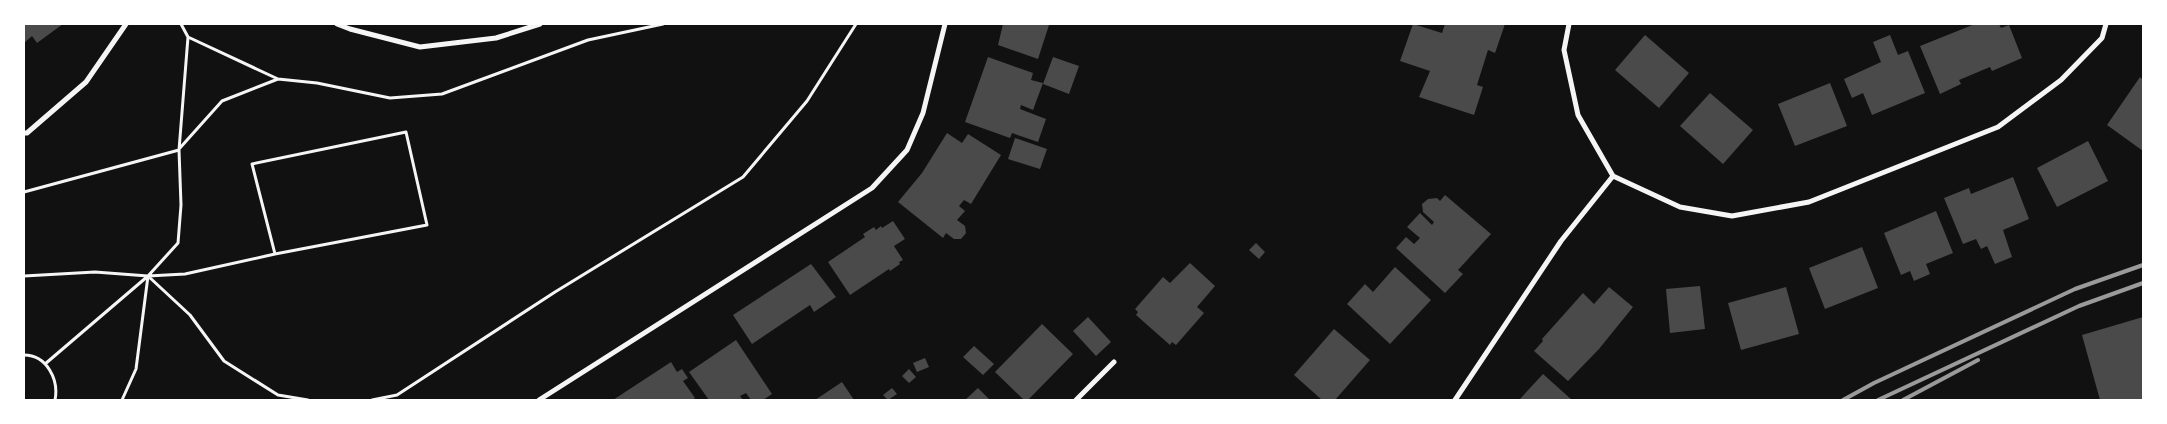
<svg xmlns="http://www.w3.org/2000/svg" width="2167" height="424" viewBox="0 0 2167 424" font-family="'Roboto Condensed',sans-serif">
<rect width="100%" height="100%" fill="#111"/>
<path fill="#4a4a4a" d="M24 24H63L37 43 32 36 24 43Z
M1003 24 1049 25 1038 59 998 45Z
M1413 24 1442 33 1445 24H1505L1495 53 1488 50 1477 85 1483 87 1474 115 1419 97 1430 71 1400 61Z
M1975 24H1999L2001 28 2009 25 2022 58 1992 71 1990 67 1959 80 1961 84 1940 94 1920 46Z
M1645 35 1689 73 1659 108 1615 70Z
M1890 35 1898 55 1908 51 1925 93 1872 115 1863 93 1852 98 1844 79 1881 62 1873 42Z
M988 57 1033 73 1031 80 1043 83 1033 110 1021 105 1020 109 1046 119 1038 142 1012 133 1010 138 965 122Z
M1053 57 1079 66 1069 94 1043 84Z
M2140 77 2143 80V151L2107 125Z
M1830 83 1847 126 1795 146 1778 104Z
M1710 93 1753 130 1723 164 1680 126Z
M947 133 962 143 968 134 1001 155 971 204 964 200 959 206 965 211 957 220 965 226 966 233 961 239H954L946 233 943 238 898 202 922 173Z
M1015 138 1047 149 1040 169 1008 159Z
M2088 141 2108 181 2057 207 2037 168Z
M2013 177 2029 219 2003 230 2012 257 1995 264 1987 246 1981 249 1976 239 1963 244 1944 198 1969 188 1971 194Z
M1445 195 1491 234 1458 270 1463 274 1445 293 1396 248 1406 237 1414 244 1420 238 1407 227 1420 213 1432 225 1434 222 1423 212 1422 204 1428 199 1437 198 1440 201Z
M1936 211 1953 253 1926 264 1930 274 1914 281 1910 271 1901 275 1884 233Z
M893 221 905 239 894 246 903 260 899 262 900 264 890 271 889 269 850 295 828 262 865 237 863 234 874 227 876 230 881 226 882 228Z
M1256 243 1265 252 1259 259 1249 250Z
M1862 247 1878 288 1825 309 1809 268Z
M1190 263 1215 286 1197 307 1204 313 1176 345 1172 342 1170 345 1136 315 1138 312 1135 309 1163 277 1170 283Z
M811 264 836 297 814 312 810 305 752 344 733 315Z
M1395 267 1431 300 1390 344 1347 304 1365 284 1373 292Z
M1700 286 1705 329 1670 333 1666 289Z
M1609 287 1633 307 1599 349 1568 381 1534 351 1543 341 1542 339 1583 293 1594 304Z
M1786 287 1799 334 1741 350 1728 303Z
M1088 317 1111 342 1096 356 1073 331Z
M2143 317V400H2100L2082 335Z
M1042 324 1073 354 1028 400H1024L995 372Z
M1334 329 1370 360 1335 400H1322L1294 375Z
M736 340 772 394 763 400H751L746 393 740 396 743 400H709L689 372Z
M974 346 994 364 983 375 963 357Z
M925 358 929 367 917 372 913 363Z
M671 362 677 372 682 369 688 378 683 381 695 398 692 400H613Z
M909 369 916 377 909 383 902 376Z
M1543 374 1572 400H1519Z
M842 382 854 400H815Z
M892 388 897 394 888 400 883 395Z
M978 388 990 400H965Z"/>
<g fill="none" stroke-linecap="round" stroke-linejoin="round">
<path stroke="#f5f5f5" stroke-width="3" d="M188 37 278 79 317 83 390 98 442 94 588 40 663 24
M179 149 222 101 278 79
M179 150 188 37 181 24
M24 192 179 150 181 205 178 243 148 276 185 274 275 254 427 225 406 132 252 164 275 254
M24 276 95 272 148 276 136 369 122 400
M24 355C47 355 59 380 55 400
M45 364 148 276 190 315 224 361 278 395 308 400
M372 400 397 395 555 292 743 177 807 101 856 24"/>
<path stroke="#f5f5f5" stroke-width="5" d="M337 24 350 29 420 47 496 38 540 24
M1569 24 1564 50 1578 115 1613 176 1680 207 1732 216 1809 202 1998 127 2061 80 2102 38 2106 24
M24 133H27L86 82 126 24
M539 400 872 188 907 150 923 113 945 24
M1076 400 1114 362
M1455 400 1561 241 1613 176"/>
<path stroke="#9a9a9a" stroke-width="4" d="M1843 400 1874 383 2075 289 2143 265
M1878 400 2079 306 2143 283
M1903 400 1978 360"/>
</g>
<rect width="2167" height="424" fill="none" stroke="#ffffff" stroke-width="50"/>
</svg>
